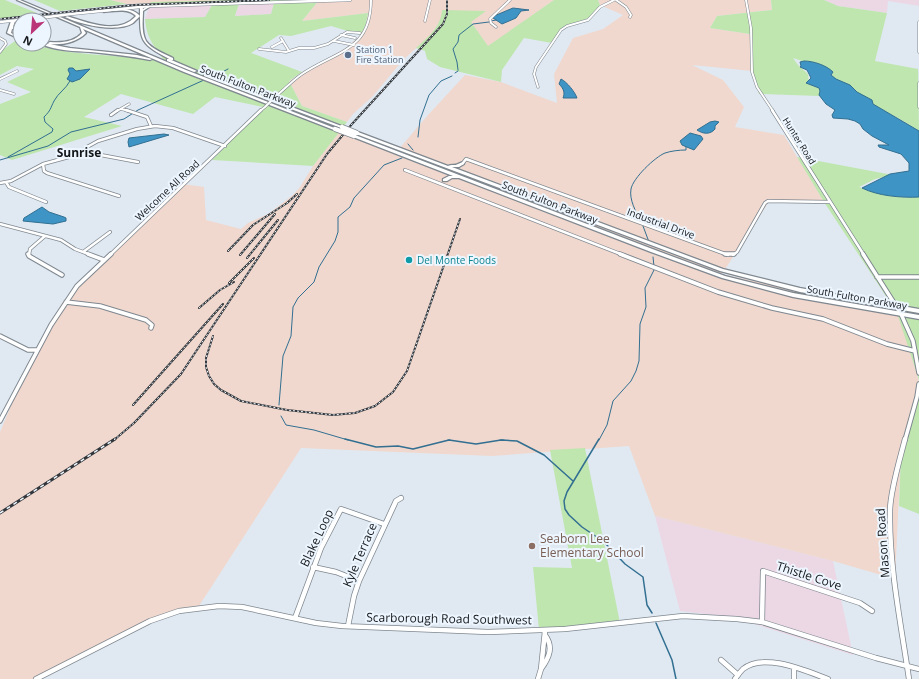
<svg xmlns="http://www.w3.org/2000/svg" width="919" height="679" viewBox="0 0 919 679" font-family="'Open Sans',sans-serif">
<rect width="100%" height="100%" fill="#e0e9f2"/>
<path fill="#ecd7e5" d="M824 0H919V6L888 1 887 13 838 6Z
M274 3 271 14 235 16 239 4Z
M212 5 205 17 145 19 149 7Z
M655 516 833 561 853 655 732 617 680 611Z"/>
<path fill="#f0d8ce" d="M110 0H237L127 4Z
M319 0H554L488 47 471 22 442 18 431 35 404 59 372 97 353 114 347 122 302 106 289 81 346 48 361 35 366 24 368 13 302 21Z
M598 0H771L772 10 717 16 710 28 750 34 752 71 692 65 723 80 744 107 735 127 784 135 824 202 768 203 722 274 898 313 919 381 901 453 895 579 833 561 655 516 629 446 492 456 301 448 199 606 158 616 61 664 36 679H0V432L23 377 62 303 183 184 204 187 206 220 241 229 248 223 268 214 293 195 300 187 313 166 341 129 398 150 428 115 465 75 501 82 557 103 554 74 573 38 603 29 623 15 600 5Z"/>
<path fill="#bfe6af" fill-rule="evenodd" d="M0 0H5L37 13 0 19Z
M34 0H110L127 4 60 11Z
M237 0H319L302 21 368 13 366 24 361 35 331 26 291 36 279 35 251 53 302 72 289 81 302 106 347 122 313 166 212 160 263 107 215 97 193 114 121 94 84 117 122 126 12 160 0 155V104L31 92 7 82 34 69 17 66 0 75V52L15 41 20 42V44C36 44 53 50 69 52 101 56 133 56 165 62 154 44 147 41 145 19L205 17 212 5 149 7 151 2ZM274 3 271 14 235 16 239 4Z
M554 0H598L600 5 591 17 563 28 552 43 524 38 502 70 501 82 440 67 427 59 425 51 416 48C428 37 441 27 442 10L486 11 471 22 488 46Z
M771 0H824L838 6 887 13 875 61 918 69 919 132C909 124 896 116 884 112L831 79 832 71 793 58 798 65 808 74 809 83 822 90 819 96 759 94 752 71 750 34 710 28 717 16 772 10Z
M797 157 893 175 875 179 859 187C874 192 888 195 903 197 908 198 914 195 919 196V380L897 313 824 202Z
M919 381V514L899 506 901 453Z
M585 448 620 623 539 630 533 567 572 568 550 450Z"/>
<path fill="#3e94c4" stroke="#326f91" d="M513 8 529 10 521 11 516 18 502 24 493 18 494 16Z
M804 61C813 61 826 65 833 72L831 75 836 79 850 85 857 92 872 100 873 104 919 131V197C902 198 878 196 862 188L890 174 909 171V163L901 154 879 147 878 145H889L872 136 863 129 860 124 855 121 848 119 833 118 832 115 835 110 826 104 819 95 820 91 819 88 806 83 811 78 807 70 800 67 801 66 800 62Z
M69 68H73L76 71 90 69 80 79 72 82 67 79 70 74 68 70Z
M561 79C567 82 575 92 577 98H563C565 93 564 89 559 84Z
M715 121 719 122 715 126V129C710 135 703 134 697 130L710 122Z
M690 133 701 136 703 139 694 150 682 145 680 141Z
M164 134 169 135 129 147 128 142 129 138Z
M42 207 49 212 64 217 66 218V221L53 224 23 221 24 218Z"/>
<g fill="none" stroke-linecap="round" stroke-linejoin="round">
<path stroke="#326f91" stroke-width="1" d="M491 21 496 20
M458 70 457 62 453 49 458 42 459 35 473 24 489 22
M455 73 458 71
M213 77 228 69
M418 137 420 120 429 95 441 81 452 76
M408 144 413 150
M8 157 52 132 53 129 45 122 44 117C51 110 50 109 54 101 58 93 66 89 70 81
M0 160 48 146 71 132 124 119 138 110 204 80
M640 221C636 211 629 200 631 189 633 178 655 157 665 153 671 151 679 150 686 150V147
M643 226 649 242
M653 257 654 266
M279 405 283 356 291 336 293 307 298 298 314 282 319 267 335 241 338 232V217L350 207 354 198 384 165 402 158
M281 416 286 425 314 430 348 440
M448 440H450
M500 440H504
M599 440 607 425 613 401 631 381 636 371 639 361 640 324 646 307 645 288 654 270"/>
<path stroke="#326f91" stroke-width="1.5" d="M345 439 376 447 398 446 413 449 449 440 476 444 501 440 517 441 544 455 573 481
M599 439 567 492 564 501 565 509 569 515 582 527 604 542 625 564 643 577 647 605 652 613
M656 623 672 660 676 679"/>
<g stroke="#7f878f" stroke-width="3">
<path id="minor-far3" d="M616 0 626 7 631 15 630 17
M746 0 751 28 752 72 757 87 773 111
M425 21 430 0
M919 22V52
M496 27 491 23 490 19 510 0
M341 35 355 38
M0 38 5 41 6 44 0 52
M281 38 289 51
M334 41 354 45
M272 47 283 41
M259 49 286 52 299 48H314L328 44 347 32 360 33
M0 79 17 71
M919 83V107
M538 87 534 74 536 67 561 30 567 26 588 20 600 7 614 0
M0 90 14 94
M276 96C285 89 293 80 302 74 336 51 371 51 371 0
M121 109 129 111
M117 111 129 104
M260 111 265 107"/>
</g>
<g stroke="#7f878f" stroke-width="4">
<path id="minor-far2" d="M126 110 147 117 151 126
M772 110 864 255
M111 115 118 110
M80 154 87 147 98 141 137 129 155 126 173 128 225 146
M463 163 466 159 728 255
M43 164 44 171 47 173 119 196
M405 170 623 255
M6 182 9 187 46 202
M0 183 11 181 43 164 80 154 90 153 138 162
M0 224 61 240 75 249 91 255
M83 252 110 232
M29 255 30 249 45 236
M110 255 261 110
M733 255 737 252 765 203 768 201 830 202"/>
</g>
<g stroke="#7f878f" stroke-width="5.5">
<path id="minor-far1" d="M28 254 29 256 62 275
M88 254 104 260
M620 254 718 292 772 308 823 319 887 344 915 351
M725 254H734
M863 254 901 314 913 341 919 373
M877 277H919
M66 302 100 306 146 320 152 325 151 328
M0 336 28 350H37
M0 421 51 325 77 286 111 254
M905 440 917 397 919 384"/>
</g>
<g stroke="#7f878f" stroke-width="6">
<path id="minor" d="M905 439C900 459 890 491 890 511 889 567 901 624 909 679
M313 567 336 572 359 581
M295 618 321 548 341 509 384 524
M762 622 763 571 860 603 872 611
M348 626 354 596 359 581 396 501 401 498
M721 660 738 675
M794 668V679
M541 669C549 658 554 647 545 635
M36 679 150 621 179 611 219 606 242 607 316 623 342 626 488 632 565 629 683 616 737 619 762 622 876 658 919 669
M538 679 541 669 545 631
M735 679C737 676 740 672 743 669 764 652 806 671 828 679"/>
</g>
<g stroke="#7f878f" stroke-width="3.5">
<path id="major" d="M71 14 150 6 350 0
M0 22 48 17"/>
</g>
<g stroke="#7f878f" stroke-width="2.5">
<path id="highway" d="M17 0H20L186 70 337 129 334 130 184 72 83 29 86 33C76 43 62 45 49 44L48 43 50 42C62 43 74 42 82 33L80 27Z
M149 5 151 6 143 11C143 20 141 32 146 41 151 49 165 54 173 58V60H171C139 43 140 42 140 7L142 6 143 9Z
M117 9C126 9 134 9 140 16 138 18 135 21 133 23 117 33 81 25 65 17L67 16C88 23 119 35 136 16 128 8 114 11 104 12L103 11 104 10Z
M32 18H33V20H26Z
M13 20 15 21 13 27 20 22V24L14 29H12L11 33 20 37V39L7 33 11 21Z
M44 43 70 48 137 55 152 59 150 60C130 56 111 54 91 52 75 51 56 51 41 44H44Z
M167 59H169L197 71 194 72 167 61Z
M204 74H206L344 127 341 128 204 76Z
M356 132H358L448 166C451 164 455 166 458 164 461 163 461 162 464 162V164L459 167H452L723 269 800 288 919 309V313L800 292 720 271 356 134Z
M353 135H355L655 250 725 276 793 293 919 315V319L793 297 722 278 651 252 459 178H452L447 181H443V179L449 176H453L353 137Z"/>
</g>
<use href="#minor-far3" stroke="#fff" stroke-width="2"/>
<use href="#minor-far2" stroke="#fff" stroke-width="2.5"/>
<use href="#minor-far1" stroke="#fff" stroke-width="3.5"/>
<use href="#minor" stroke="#fff" stroke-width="4.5"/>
<use href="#major" stroke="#fff" stroke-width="2.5"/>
<use href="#highway" fill="#fff" fill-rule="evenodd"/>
<g stroke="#32363a" stroke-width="2">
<path id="rail-far1" d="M0 19 133 5 269 0
M228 251 253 225 287 203 297 194
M240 255 275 214
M247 258 278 220
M229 283 254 258
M199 308 220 290 234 282
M213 336 206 358V367L209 376 214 384 221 390 241 401 287 410 333 415 355 413 375 406 393 392 407 371 460 219
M133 405 223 304
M114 440 134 423 181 374 327 154 352 124 443 24 447 14V0"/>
</g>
<g stroke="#32363a" stroke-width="3">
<path id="rail" d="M0 513 115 439"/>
</g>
<use href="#rail-far1" stroke="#edf6ff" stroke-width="1" stroke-dasharray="2" stroke-linecap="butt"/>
<use href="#rail" stroke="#edf6ff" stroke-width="1.5" stroke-dasharray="4" stroke-linecap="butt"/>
<g stroke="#7f878f" stroke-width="3" stroke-linecap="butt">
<path id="minor-bridge" d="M265 107 276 96"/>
</g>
<g stroke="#7f878f" stroke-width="3.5" stroke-linecap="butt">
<path id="major-bridge" d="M48 17 71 14"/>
</g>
<g stroke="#7f878f" stroke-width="6" stroke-linecap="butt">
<path id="highway-bridge" d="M342 127 357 133
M335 129 354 136"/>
</g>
<use href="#minor-bridge" stroke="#fff" stroke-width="2"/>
<use href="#major-bridge" stroke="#fff" stroke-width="2.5"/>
<use href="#highway-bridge" stroke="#fff" stroke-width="4.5"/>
</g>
<circle fill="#5c6f8a" stroke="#edf6ff" stroke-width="1.5" cx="348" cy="55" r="4"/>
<circle fill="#0f9aa8" stroke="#edf6ff" stroke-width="1.5" cx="409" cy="260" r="4"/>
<circle fill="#8d6e63" stroke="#edf6ff" stroke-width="1.5" cx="532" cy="546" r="4"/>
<g text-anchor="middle" stroke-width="4" stroke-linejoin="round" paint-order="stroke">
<g font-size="9" fill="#4e5e75" stroke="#edf6ff" text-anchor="start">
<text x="356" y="53">Station 1<tspan x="356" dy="10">Fire Station</tspan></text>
</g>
<g font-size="9" fill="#15181b" stroke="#edf6ff">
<text transform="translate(799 141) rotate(58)" y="3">Hunter Road</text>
</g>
<g font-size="10" fill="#15181b" stroke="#edf6ff">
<text transform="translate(248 86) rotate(21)" y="4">South Fulton Parkway</text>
<text transform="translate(167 190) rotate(-43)" y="4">Welcome All Road</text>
<text transform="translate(550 202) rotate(21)" y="4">South Fulton Parkway</text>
<text transform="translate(661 223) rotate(20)" y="4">Industrial Drive</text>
<text transform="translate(857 297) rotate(10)" y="4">South Fulton Parkway</text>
</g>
<g font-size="10" fill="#0d838f" stroke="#edf6ff" text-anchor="start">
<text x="417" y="264">Del Monte Foods</text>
</g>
<g font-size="12" font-weight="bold" fill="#15181b" stroke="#edf6ff">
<text x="79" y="157">Sunrise</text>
</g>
<g font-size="12" fill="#15181b" stroke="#edf6ff">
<text transform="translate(317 538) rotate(-65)" y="4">Blake Loop</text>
<text transform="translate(883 543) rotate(-94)" y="4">Mason Road</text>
<text transform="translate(360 555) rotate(-67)" y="4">Kyle Terrace</text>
<text transform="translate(809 576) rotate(18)" y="4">Thistle Cove</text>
<text transform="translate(449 619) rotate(1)" y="4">Scarborough Road Southwest</text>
</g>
<g font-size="12" fill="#785e54" stroke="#edf6ff" text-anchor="start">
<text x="540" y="543">Seaborn Lee<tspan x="540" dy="14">Elementary School</tspan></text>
</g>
</g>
<g transform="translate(32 32) rotate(206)"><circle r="19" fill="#edf6ff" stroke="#979da4"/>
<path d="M0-3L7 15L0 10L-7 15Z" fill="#bb3579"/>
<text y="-6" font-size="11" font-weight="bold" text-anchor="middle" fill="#15181b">N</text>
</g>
</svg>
